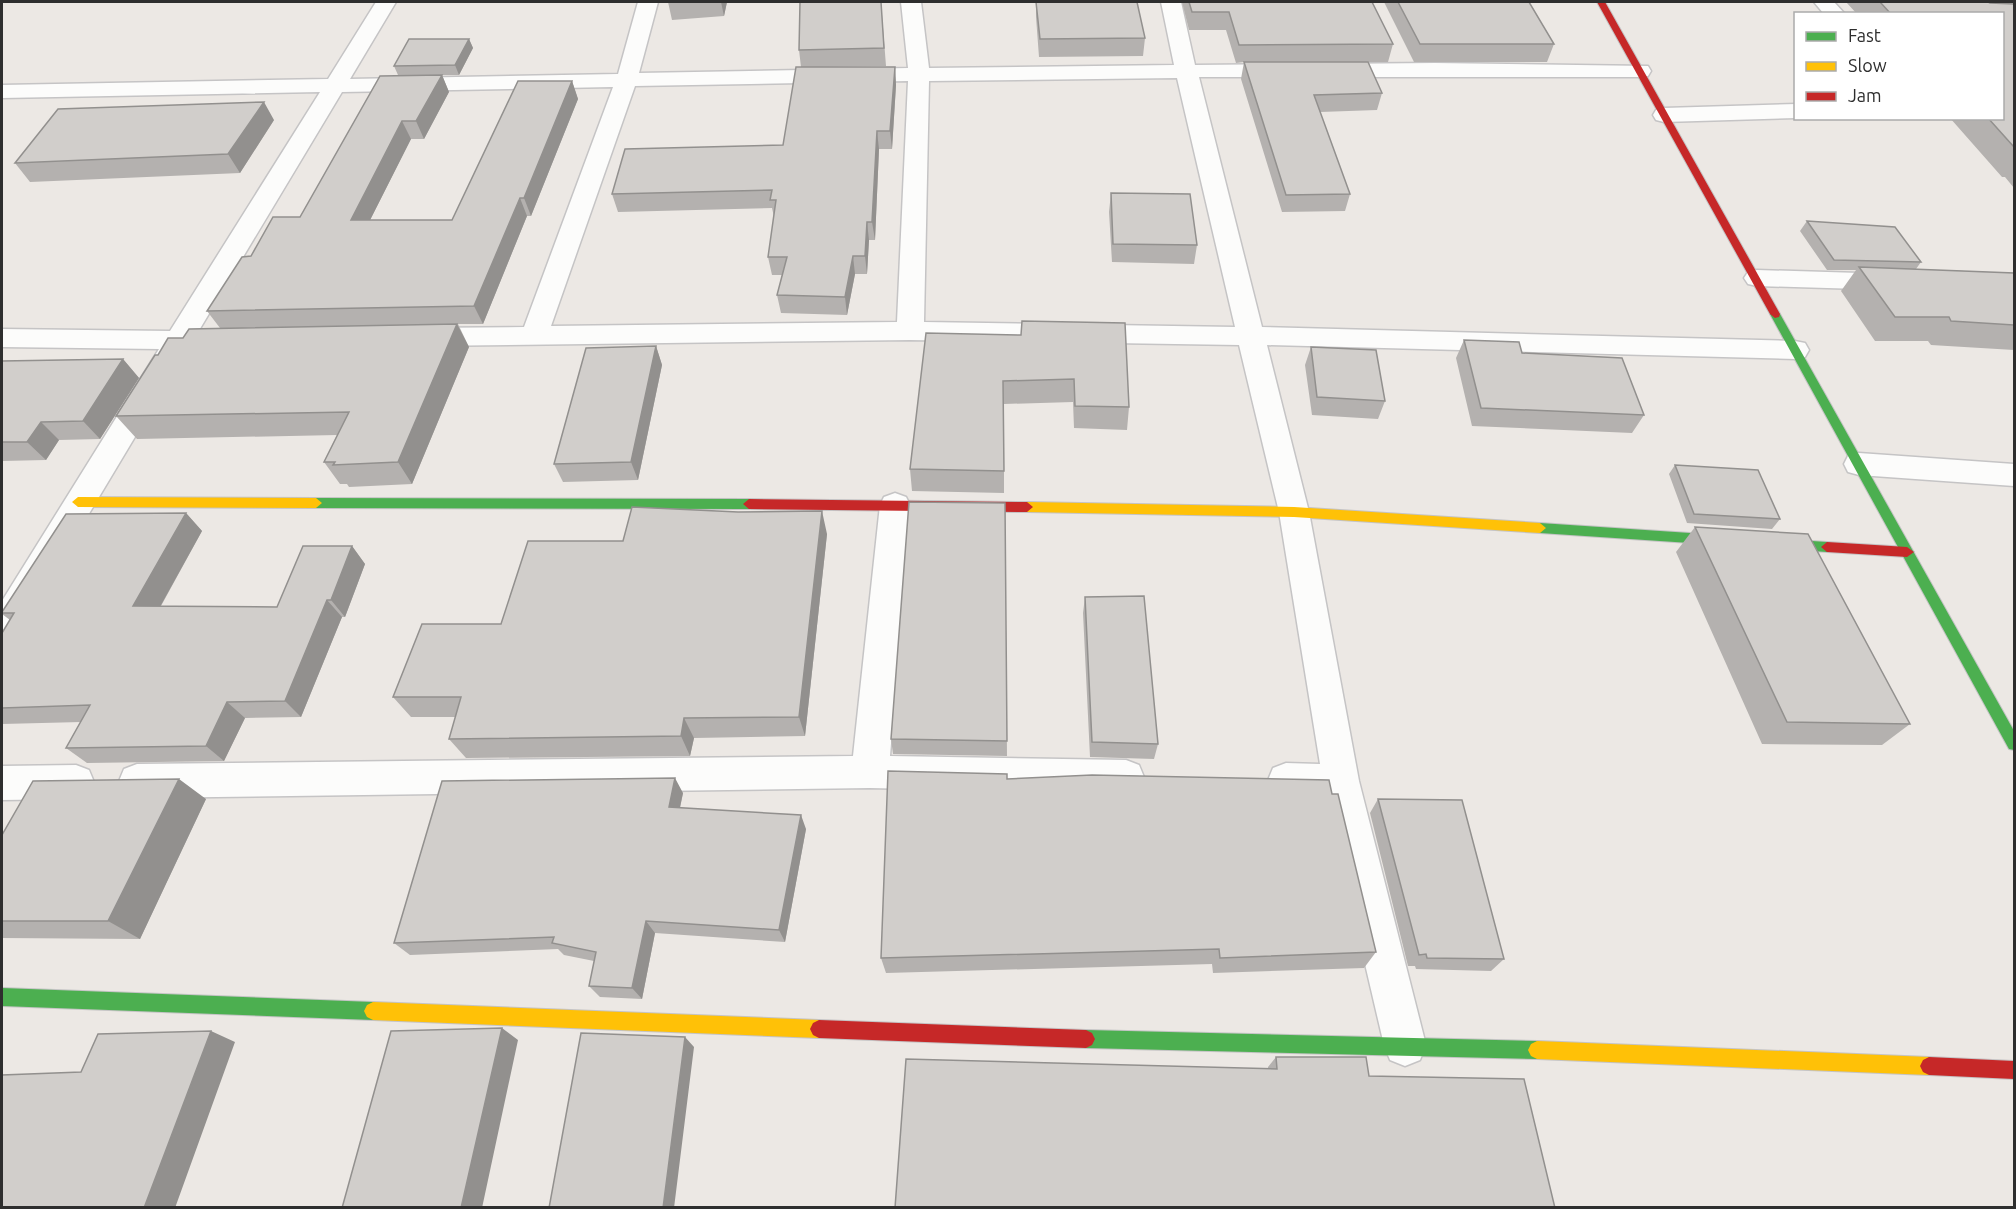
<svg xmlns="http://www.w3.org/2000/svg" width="2016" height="1209" viewBox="0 0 2016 1209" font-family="Ubuntu,sans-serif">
<rect width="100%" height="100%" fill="#ece8e4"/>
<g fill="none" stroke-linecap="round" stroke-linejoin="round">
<g stroke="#c5c4c5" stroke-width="3">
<path id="street" d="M376 2H396L350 79 618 74 638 2H658L639 73 908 68 901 2H921L929 68 1174 65 1161 2H1181L1195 65 1435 63 1648 66 1651 71 1648 76 1640 77H1199L1262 327 1795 341 1805 343 1809 350 1805 357 1795 359 1267 345 1309 512 1359 781 1426 1045 1420 1060 1405 1066 1390 1060 1384 1045 1326 797H1286L1273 792 1268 780 1273 768 1286 763 1320 764 1279 512 1239 345 910 340 420 346 410 343 406 337 410 331 420 328 524 327 613 87 342 92 198 332 220 335 224 341 220 347 210 350H187L14 639 2 643V601L159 349 2 347V329L170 331 320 92 2 98V85L328 79ZM1177 78 1235 327 924 322 929 81ZM908 81 897 322 551 326 635 86Z
M1814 2H1834L1845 14H1824Z
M1796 104V118L1664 122 1656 120 1653 115 1656 110 1664 108Z
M1757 270 1893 274 1902 276 1906 282 1902 288 1893 290 1757 286 1748 284 1744 278 1748 272Z
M1859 453 2014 464V486L1859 475 1848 472 1844 464 1848 456Z
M895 493 906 497 910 505 890 756 1126 760 1139 765 1144 777 1139 789 1126 794 870 788 137 798 124 793 119 781 124 769 137 764 853 756 880 505 884 497Z
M76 765 89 770 94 782 89 794 76 799 2 800V766Z"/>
</g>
<g stroke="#c5c4c5" stroke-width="2">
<path id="fast" d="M1775 310 1780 314 2014 731V750L2009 749 1770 314Z
M316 498 749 499 755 504 749 509 316 508 310 503Z
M1540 523 1827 542 1833 547 1827 552 1540 533 1534 528Z
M2 988 373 1002 379 1005 382 1011 379 1017 373 1020 2 1006Z
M1086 1030 1537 1041 1543 1044 1546 1050 1543 1056 1537 1059 1086 1048 1080 1045 1077 1039 1080 1033Z"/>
</g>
<g stroke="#c5c4c5" stroke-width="2">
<path id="slow" d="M78 497 316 498 322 503 316 508 78 507 72 502Z
M1027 502 1294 507 1540 523 1546 528 1540 533 1294 517 1027 512 1021 507Z
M373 1002 819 1020 825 1023 828 1029 825 1035 819 1038 373 1020 367 1017 364 1011 367 1005Z
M1537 1041 1929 1057 1935 1060 1938 1066 1935 1072 1929 1075 1537 1059 1531 1056 1528 1050 1531 1044Z"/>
</g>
<g stroke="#c5c4c5" stroke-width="2">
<path id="jam" d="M1597 2H1605L1780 314 1779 317 1775 318 1770 314Z
M749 499 1027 502 1033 507 1027 512 749 509 743 504Z
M1827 542 1907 547 1914 552 1907 557 1827 552 1821 547Z
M819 1020 1086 1030 1092 1033 1095 1039 1092 1045 1086 1048 819 1038 813 1035 810 1029 813 1023Z
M1929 1057 2014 1061V1079L1929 1075 1923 1072 1920 1066 1923 1060Z"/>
</g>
<use href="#street" fill="#fcfcfb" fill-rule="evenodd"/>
<use href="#fast" fill="#4caf50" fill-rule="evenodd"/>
<use href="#slow" fill="#ffc107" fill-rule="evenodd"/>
<use href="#jam" fill="#c62828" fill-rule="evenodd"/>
</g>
<path fill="#b4b1af" d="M668 2H727L724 16 672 20Z
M881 2 886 66 820 67H895L896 85 892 149H879L875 240H869L867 274H855L847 315 781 313 777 295 782 275H772L768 257 774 217 772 208 618 212 612 194 783 145 801 67 799 50Z
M1036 2 1145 38 1143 56 1039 57 1036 17Z
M1182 2H1372L1393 44 1388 62H1293L1382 93 1377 110 1320 112 1350 194 1345 211 1282 212 1241 79 1244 62 1236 63 1226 30H1189Z
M1384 2H1529L1554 44 1547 62H1414Z
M1846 2H1988L1990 3 2014 4V188L2005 177H2002L1950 118H2002V14H1857Z
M469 39 473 48 459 75H442L449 92 424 139H411L370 220H452L572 81 578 99 531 216H527L483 324H458L469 347 412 484 349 487 347 484H340L324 462 337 435 137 439 116 416 158 355 183 338 220 328 207 311 251 256 300 217 398 75 394 66Z
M274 120 240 173 30 182 15 163Z
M1111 193 1197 245 1194 264 1112 262 1109 212Z
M1807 221 1921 262 1916 269 2014 273V350L1931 345 1928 341H1875L1841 291 1856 270H1827L1800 231Z
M1021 335 1129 407 1127 430 1074 428 1073 402 1004 404V493L912 491 910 469Z
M1464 340 1644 415 1632 433 1472 426 1456 358Z
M656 346 662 365 638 480 563 482 554 464Z
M1311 347 1385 401 1378 419 1312 415 1305 365Z
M123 359 139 378 100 439 59 440 46 460 2 461V361Z
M1675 465 1780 519 1772 529 1687 523 1669 474Z
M1005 503 1007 756 893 754 891 739Z
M186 513 202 531 161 606 277 607 352 546 365 564 345 617H342L301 717 245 718 224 761 87 763 66 748 81 722 2 724V633L10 620 2 614V612Z
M1695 527 1910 724 1882 745 1762 744 1676 552Z
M827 534 805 736 694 738 690 756 466 758 449 739 456 717H411L393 697 623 541Z
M1085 597 1158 744 1154 759 1090 757 1083 613Z
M1007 779 1332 794 1376 952 1364 968 1213 973 1212 964 886 973 881 958Z
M683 793 680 808 806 829 785 942 655 933 642 999 600 997 589 986 594 961 564 955 558 949 410 955 394 943Z
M206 799 140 939 2 938V835Z
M1378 799 1504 959 1491 971 1416 969 1415 966H1408L1370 813Z
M1276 1057 1369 1076 1268 1069V1067Z"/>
<path fill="#92908e" d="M721 2H727L724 16Z
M469 39 473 48 459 75 455 65Z
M895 67 896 85 892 149 890 131Z
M442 75 449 92 424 139 416 121Z
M572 81 578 99 531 216 524 198Z
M264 102 274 120 240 173 228 154Z
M402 121 411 139 361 238 351 220Z
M877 131 879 149 875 240 872 222Z
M520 198 527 216 483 324 474 306Z
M867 222 869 240 867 274 865 256Z
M853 256 855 274 847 315 845 297Z
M457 324 469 347 412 484 398 462Z
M656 346 662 365 638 480 631 462Z
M123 359 139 378 100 439 83 421Z
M41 422 59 440 46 460 27 442Z
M822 511 827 534 805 736 799 717Z
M186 513 202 531 151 623 133 606Z
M352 546 365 564 345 617 331 600Z
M327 600 342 617 301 717 285 701Z
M227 702 245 718 224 761 206 746Z
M684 718 694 738 690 756 681 736Z
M675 778 683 793 677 821 669 807Z
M179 779 206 799 140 939 108 921Z
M801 815 806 829 785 942 779 930Z
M646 921 655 933 642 999 632 988Z
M502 1028 518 1040 482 1208H461Z
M211 1031 235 1042 175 1208H144Z
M685 1037 694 1047 674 1208H663Z"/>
<path fill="#d1cecb" stroke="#92908e" stroke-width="1.5" d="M800 2H881L884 48 799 50Z
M1036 2H1137L1145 38 1040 39Z
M1189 2H1372L1393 44 1239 45 1229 12H1192Z
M1398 2H1529L1554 44H1420Z
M1880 2H1988L1990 3 2014 4V147L1988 118H2002V14H1891Z
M409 39H469L455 65 394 66Z
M1244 62H1368L1382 93 1314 95 1350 194 1286 195Z
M796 67H895L890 131H877L872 222H867L865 256H853L845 297 777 295 787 257H768L776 200H770L772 190 612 194 625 149 783 145Z
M442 75 416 121H402L351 220H452L518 81H572L524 198H520L474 306 207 311 242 257 251 256 273 217H300L380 76Z
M264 102 228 154 15 163 58 109Z
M1111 193 1190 194 1197 245 1113 244Z
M1807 221 1895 227 1921 262 1834 260Z
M1859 267 2014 273V325L1951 321 1949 317H1895Z
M1022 321 1125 323 1129 407 1075 406 1074 379 1003 381 1004 471 910 469 926 333 1021 335Z
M457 324 398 462 333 465 335 462H324L349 412 116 416 155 355H158L168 338H183L189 329Z
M1464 340 1519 342 1522 353 1622 358 1644 415 1481 408Z
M656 346 631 462 554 464 586 348Z
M1311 347 1376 350 1385 401 1317 397Z
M123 359 83 421 41 422 27 442H2V361Z
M1675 465 1758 470 1780 519 1694 514Z
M909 502 1005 503 1007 741 891 739Z
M632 507 738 512 822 511 799 717 684 718 681 736 449 739 461 697H393L422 624H501L528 541H623Z
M186 513 133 606 277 607 303 546H352L331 600H327L285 701 227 702 206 746 66 748 90 705 2 708V633L14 613H2V612L66 514Z
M1695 527 1808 534 1910 724 1787 722Z
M1144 596 1158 744 1092 742 1085 597Z
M888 771 1007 774V779L1092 775 1329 780 1332 794H1338L1376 952 1220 958 1219 949 881 958Z
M675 778 669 807 801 815 779 930 646 921 632 988 589 986 596 952 552 943 554 937 394 943 442 781Z
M179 779 108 921H2V835L33 781Z
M1378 799 1462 800 1504 959 1427 958 1426 954 1419 955Z
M502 1028 461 1208H342L391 1031Z
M211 1031 144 1208H2V1075L81 1072 98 1034Z
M581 1033 685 1037 663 1208H549Z
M1276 1057H1366L1369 1076 1524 1079 1555 1208H895L906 1059 1277 1069Z"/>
<rect width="2016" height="1209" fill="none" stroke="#2e2e2e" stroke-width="6"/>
<rect x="1794" y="12" width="210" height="108" fill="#ffffff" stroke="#ababab" stroke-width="1.5"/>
<rect x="1806" y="32" width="30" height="9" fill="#4caf50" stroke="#ababab" stroke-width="1.5"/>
<text x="1848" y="42" font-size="18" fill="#2e2e2e">Fast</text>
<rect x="1806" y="62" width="30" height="9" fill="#ffc107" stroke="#ababab" stroke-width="1.5"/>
<text x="1848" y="72" font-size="18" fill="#2e2e2e">Slow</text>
<rect x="1806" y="92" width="30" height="9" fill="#c62828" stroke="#ababab" stroke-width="1.5"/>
<text x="1848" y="102" font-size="18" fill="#2e2e2e">Jam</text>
</svg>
